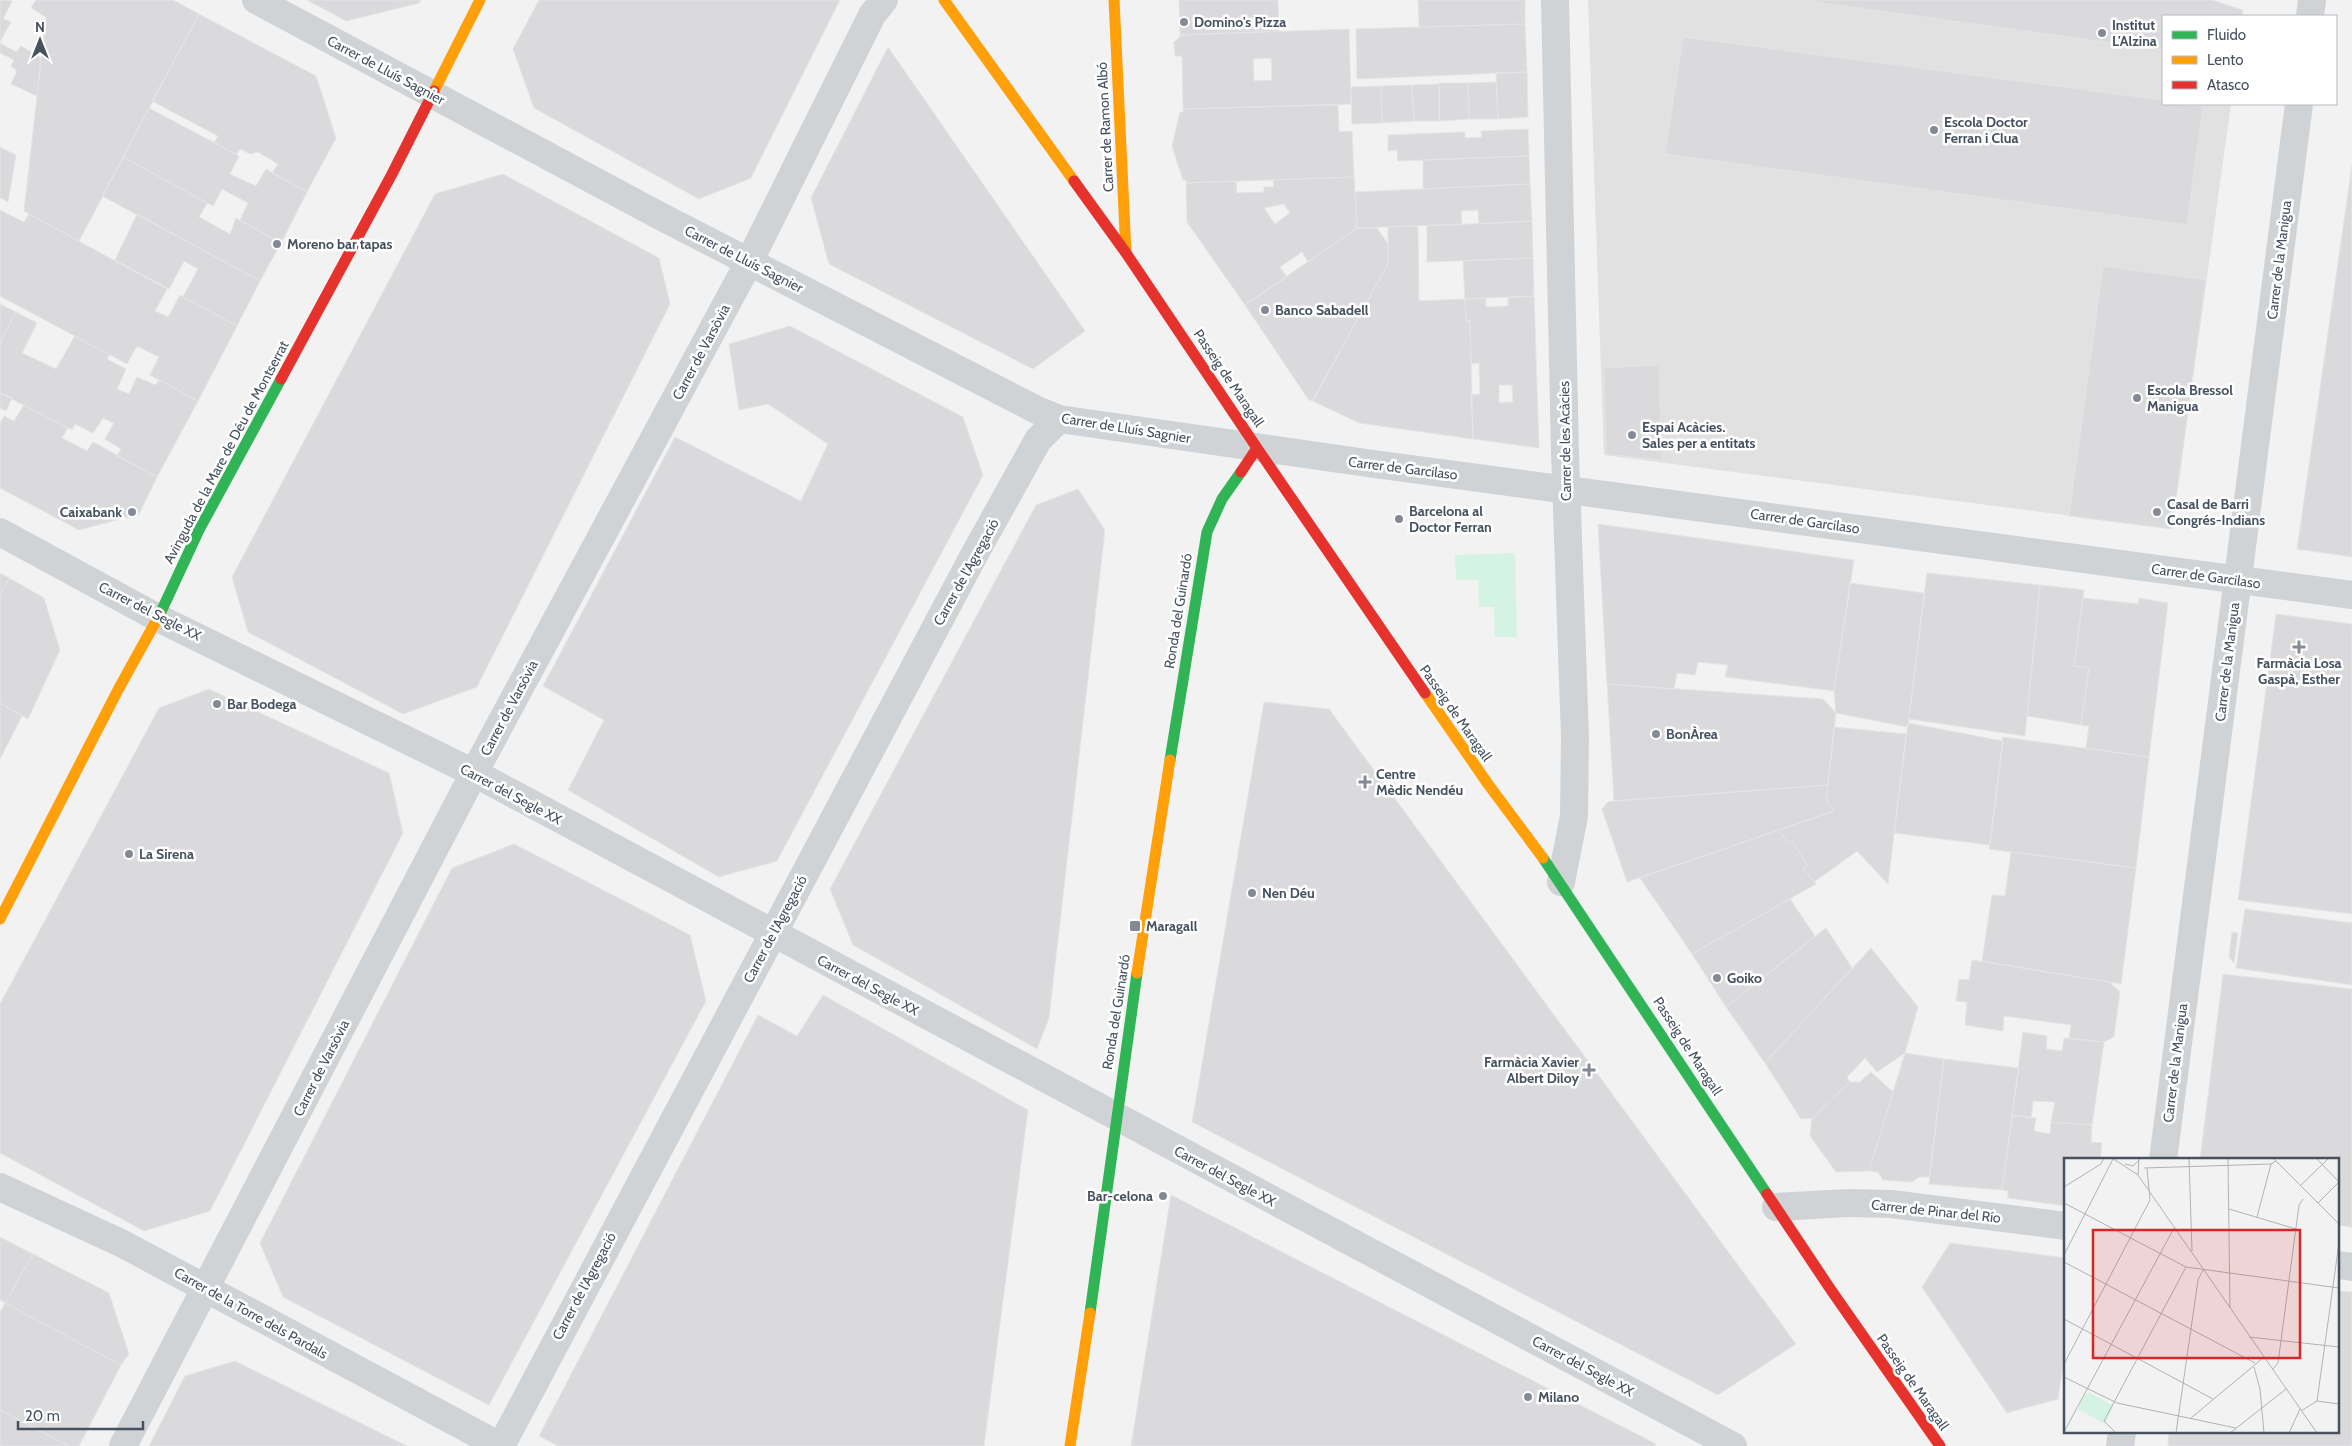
<svg xmlns="http://www.w3.org/2000/svg" width="2352" height="1446" viewBox="0 0 2352 1446" font-family="Cabin,sans-serif">
<rect width="100%" height="100%" fill="#f3f2f2"/>
<path fill="#e1e1e2" d="M1588 0H2212L2243 10 2242 16H2163V104H2231L2172 529 1604 455Z"/>
<path fill="#d5f3e4" d="M1515 553 1517 637H1495L1494 607H1479L1478 580H1456L1455 555Z"/>
<path fill="#dadadd" stroke="#e4e4e5" fill-rule="evenodd" d="M0 0 12 1 3 19 11 22 0 42Z
M36 0H173L199 14 79 241 24 211 46 17 31 8Z
M307 0H421L419 3 346 21Z
M539 0H840L751 178 699 199 534 108 513 49Z
M1179 0H1278L1279 31 1180 35Z
M1418 0H1525V24L1419 27Z
M1800 0H2212L2243 10 2242 16H2163V50Z
M199 14 316 76 336 138 307 192 272 173 278 164 258 152 250 154 240 149 236 154 214 143 218 136 152 101Z
M1525 24 1527 72 1357 79 1356 29Z
M1349 29 1351 104 1183 109 1182 56H1175L1174 42 1180 37V35ZM1271 58 1272 80 1254 81 1253 59Z
M1683 37 2163 100V104L2203 106 2187 225 1665 154Z
M0 43 16 52 21 46 41 58 37 96 11 84 17 71 11 66 14 60 0 53Z
M888 47 1085 331 1033 369 829 264 811 198Z
M1527 72 1528 117 1498 119 1496 73Z
M1496 82 1498 119H1469L1468 83Z
M1439 83H1468L1469 119 1439 121Z
M1439 84V121H1414L1412 85Z
M1412 85 1414 121 1382 123 1381 86Z
M1381 86 1382 123 1352 124 1351 87Z
M1338 105 1339 132 1352 131 1354 177 1186 183V180H1183L1172 146 1180 112H1183V109Z
M149 108 239 156 230 174 256 186 266 169 307 192 281 243 240 220 248 203 222 189 213 206 123 157Z
M1528 129 1529 156 1398 161 1397 150 1388 151V135L1465 132V138L1482 137 1481 131Z
M0 147 16 155 8 202 0 198Z
M1529 156 1530 184 1423 189V160Z
M123 157 207 203 199 217 230 234 236 218 281 243 260 281 102 196Z
M2352 165V557L2297 549Z
M503 174 659 258 670 304 477 687 403 714 248 632 232 577 435 194Z
M1354 177 1357 228 1308 262 1302 252 1280 267 1287 277 1245 305 1187 222 1186 183 1236 181 1237 193 1264 192V187H1274L1273 180ZM1284 204 1290 213 1275 224 1264 208Z
M1530 184 1532 221 1479 224 1478 210 1461 211 1462 224 1357 228 1355 192Z
M0 210 24 222 29 214 167 289 155 311 168 317 180 295 237 326 198 401 150 375 159 357 137 346 127 364 0 296Z
M137 214 260 281 237 326 183 297 198 269 184 261 169 289 115 260Z
M1532 221 1533 258 1427 262V226Z
M1418 226 1419 301 1465 299 1466 321H1470L1473 439 1359 423 1313 401 1388 264V227Z
M1357 228H1377L1388 244V264L1312 401 1308 399 1245 305Z
M1533 258 1534 296 1465 299 1463 261Z
M2103 266 2206 280 2172 529 2069 516Z
M1534 296 1539 448 1473 439 1471 395 1480 394 1479 363 1471 364 1470 321H1466L1465 299 1486 298V307L1508 306V298ZM1499 385H1512L1513 402 1499 403Z
M0 304 16 312 0 343Z
M16 312 37 323 22 353 56 369 75 336 110 355 107 359 126 369 117 389 129 394 137 377 155 385 159 380 198 401 157 477 117 456 121 449 105 439 114 423 103 418 93 433 75 424 72 430 0 393V343Z
M790 326 963 417 983 475 777 861 719 877 568 790 604 720 543 686 675 437 801 501 828 444 768 404 739 410 729 344Z
M1659 365 1662 460 1606 454 1604 368Z
M0 393 12 398 6 411 0 408Z
M24 405 68 428 62 438 87 451 93 442 157 477 139 514 79 530 0 488V423L4 416 14 421Z
M1078 489 1105 530 1049 1018 1037 1049 853 945 830 889 1036 505Z
M1598 524 1854 560 1834 691 1725 677 1728 665 1698 662 1695 675 1677 673 1674 689 1607 684Z
M0 573 9 578 0 595Z
M1927 573 2040 585 2025 736 1909 719Z
M9 578 44 598 60 650 28 719 0 703V595Z
M1850 583 1924 593 1908 727 1836 713 1834 691Z
M2040 585 2084 590 2074 666 2089 668 2081 725 2027 716Z
M2083 598 2138 604 2139 598 2168 603 2149 757 2086 748 2089 726 2081 725 2089 668 2074 666Z
M2276 614 2352 624V914L2238 900Z
M1607 684 1823 699 1836 713 1828 785 1614 801Z
M209 689 389 773 403 833 210 1211 144 1231 0 1153V1004L159 708Z
M1264 702 1329 709 1796 1344 1718 1395 1192 1122Z
M0 703 22 716 0 759Z
M1908 723 2003 741 1990 845 1894 833Z
M1834 727 1906 734 1888 884 1857 851 1814 882 1803 868 1808 866 1792 841 1788 843 1779 830 1834 811 1826 800Z
M2003 737 2149 757 2136 868 1989 849Z
M1828 785 1826 800 1834 811 1627 882 1602 809 1608 802 1614 801Z
M1779 830 1788 843 1792 841 1808 866 1803 868 1816 884 1692 954 1640 878Z
M514 844 690 935 706 1001 489 1405 283 1297 260 1243 452 868Z
M2011 852 2136 868 2121 984 1982 961 1992 895 2005 896Z
M1790 899 1815 936 1726 1007 1692 954Z
M2245 909 2352 923V985L2236 968Z
M1826 928 1852 968 1765 1063 1726 1007Z
M2232 932 2238 933 2234 963 2229 957Z
M1871 948 1918 1007 1905 1053 1877 1072 1865 1058 1847 1077 1850 1082 1812 1118 1801 1119 1765 1063Z
M1972 960 2109 982 2120 992 2114 1037 2104 1042 2069 1038 2071 1025 2004 1016 2003 1031 1965 1025 1967 1002 1956 1001 1959 979 1969 980Z
M2223 974 2352 989V1227L2338 1225V1160H2200Z
M823 995 1028 1110 984 1446H558L539 1436 758 1015 797 1036Z
M2023 1032 2047 1036 2046 1049 2062 1051 2064 1038 2104 1042 2092 1125 2051 1122 2055 1102 2033 1101 2031 1118 2012 1115Z
M1905 1053 1944 1059 1929 1177H1919L1912 1182 1883 1180 1878 1172 1869 1171Z
M1944 1059 2019 1068 2002 1190 1929 1184Z
M1871 1072 1893 1092 1869 1171 1836 1172 1810 1136 1812 1118 1850 1082H1860Z
M2012 1115 2036 1118 2034 1131 2050 1134 2051 1122 2092 1125 2091 1142 2102 1143 2100 1160H2066V1206L2008 1198V1191L2002 1190Z
M1171 1195 1656 1444 1655 1446H1131Z
M0 1237 33 1254 5 1303 0 1300Z
M1950 1243 2066 1258V1343L2058 1399 2007 1413 1922 1287Z
M33 1254 109 1293 129 1354 121 1365 5 1303Z
M2338 1291 2352 1292V1446H2168L2169 1432H2338Z
M5 1303 121 1365 79 1446H69L0 1410V1312Z
M235 1361 407 1446H149L185 1376Z
M0 1410 69 1446H0Z"/>
<g fill="none" stroke-linecap="round" stroke-linejoin="round">
<path stroke="#d0d3d6" stroke-width="28" d="M256 0 662 217 1037 410 1059 419 1374 464 2352 595
M1555 0 1565 453 1575 737 1574 816 1561 882
M2310 16 2312 0
M0 532 158 618 474 773 1733 1446
M2163 1160 2299 104
M0 1187 123 1244 500 1446
M1776 1207 1849 1203 1891 1204 2066 1226
M2338 1265 2352 1267
M123 1446 474 773 749 262 872 15 884 0
M501 1446 973 557 1038 440 1059 419
M2120 1446 2122 1432"/>
<path stroke="#30b455" stroke-width="11" d="M160 614 199 530 281 379
M1170 760 1207 532 1222 499 1241 472
M1543 858 1767 1194
M1090 1313 1137 973"/>
<path stroke="#ff9f0a" stroke-width="11" d="M944 0 1074 181
M1114 0 1126 253
M434 91 480 0
M1425 693 1488 784 1543 858
M0 919 119 688 160 614
M1137 973 1170 760
M1070 1446 1090 1313"/>
<path stroke="#e5322d" stroke-width="11" d="M1074 181 1126 253 1257 448 1241 472
M281 379 392 174 434 91
M1257 448 1425 693
M1767 1194 1831 1290 1940 1446"/>
</g>
<g fill="#838a94" stroke="#fff" stroke-width="2">
<circle cx="1184" cy="22" r="5"/>
<circle cx="2102" cy="33" r="5"/>
<circle cx="1934" cy="130" r="5"/>
<circle cx="277" cy="244" r="5"/>
<circle cx="1265" cy="310" r="5"/>
<circle cx="2137" cy="398" r="5"/>
<circle cx="1632" cy="435" r="5"/>
<circle cx="132" cy="512" r="5"/>
<circle cx="2157" cy="512" r="5"/>
<circle cx="1399" cy="519" r="5"/>
<path d="M2296.5 639.5h5v5h5v5h-5v5h-5v-5h-5v-5h5z"/>
<circle cx="217" cy="704" r="5"/>
<circle cx="1656" cy="734" r="5"/>
<path d="M1362.5 774.5h5v5h5v5h-5v5h-5v-5h-5v-5h5z"/>
<circle cx="129" cy="854" r="5"/>
<circle cx="1252" cy="893" r="5"/>
<rect x="1129" y="920" width="12" height="12" rx="2.5"/>
<circle cx="1717" cy="978" r="5"/>
<path d="M1586.5 1062.5h5v5h5v5h-5v5h-5v-5h-5v-5h5z"/>
<circle cx="1163" cy="1196" r="5"/>
<circle cx="1528" cy="1397" r="5"/>
</g>
<g text-anchor="middle" stroke-width="5" stroke-linejoin="round" paint-order="stroke">
<g font-size="14" font-weight="bold" fill="#475261" stroke="#fff" text-anchor="start">
<text x="1194" y="27">Domino's Pizza</text>
<text x="2112" y="30">Institut<tspan x="2112" dy="16">L'Alzina</tspan></text>
<text x="1944" y="127">Escola Doctor<tspan x="1944" dy="16">Ferran i Clua</tspan></text>
<text x="287" y="249">Moreno bar tapas</text>
<text x="1275" y="315">Banco Sabadell</text>
<text x="2147" y="395">Escola Bressol<tspan x="2147" dy="16">Manigua</tspan></text>
<text x="1642" y="432">Espai Acàcies.<tspan x="1642" dy="16">Sales per a entitats</tspan></text>
<text x="2167" y="509">Casal de Barri<tspan x="2167" dy="16">Congrés-Indians</tspan></text>
<text x="1409" y="516">Barcelona al<tspan x="1409" dy="16">Doctor Ferran</tspan></text>
<text x="122" y="517" text-anchor="end">Caixabank</text>
<text x="2299" y="668" text-anchor="middle">Farmàcia Losa<tspan x="2299" dy="16">Gaspà, Esther</tspan></text>
<text x="227" y="709">Bar Bodega</text>
<text x="1666" y="739">BonÀrea</text>
<text x="1376" y="779">Centre<tspan x="1376" dy="16">Mèdic Nendéu</tspan></text>
<text x="139" y="859">La Sirena</text>
<text x="1262" y="898">Nen Déu</text>
<text x="1146" y="931">Maragall</text>
<text x="1727" y="983">Goiko</text>
<text x="1579" y="1067" text-anchor="end">Farmàcia Xavier<tspan x="1579" dy="16">Albert Diloy</tspan></text>
<text x="1153" y="1201" text-anchor="end">Bar-celona</text>
<text x="1538" y="1402">Milano</text>
</g>
<g font-size="14" fill="#475261" stroke="#fff">
<text transform="translate(386 70) rotate(28)" y="5">Carrer de Lluís Sagnier</text>
<text transform="translate(1105 127) rotate(-93)" y="5">Carrer de Ramon Albó</text>
<text transform="translate(744 259) rotate(27)" y="5">Carrer de Lluís Sagnier</text>
<text transform="translate(2279 260) rotate(-83)" y="5">Carrer de la Manigua</text>
<text transform="translate(701 352) rotate(-62)" y="5">Carrer de Varsòvia</text>
<text transform="translate(1229 378) rotate(56)" y="5">Passeig de Maragall</text>
<text transform="translate(1126 428) rotate(9)" y="5">Carrer de Lluís Sagnier</text>
<text transform="translate(1565 441) rotate(-91)" y="5">Carrer de les Acàcies</text>
<text transform="translate(226 452) rotate(-62)" y="5">Avinguda de la Mare de Déu de Montserrat</text>
<text transform="translate(1403 468) rotate(7)" y="5">Carrer de Garcilaso</text>
<text transform="translate(1805 521) rotate(8)" y="5">Carrer de Garcilaso</text>
<text transform="translate(966 572) rotate(-61)" y="5">Carrer de l'Agregació</text>
<text transform="translate(2206 576) rotate(8)" y="5">Carrer de Garcilaso</text>
<text transform="translate(150 611) rotate(27)" y="5">Carrer del Segle XX</text>
<text transform="translate(1178 611) rotate(-81)" y="5">Ronda del Guinardó</text>
<text transform="translate(2227 662) rotate(-83)" y="5">Carrer de la Manigua</text>
<text transform="translate(509 708) rotate(-62)" y="5">Carrer de Varsòvia</text>
<text transform="translate(1456 713) rotate(55)" y="5">Passeig de Maragall</text>
<text transform="translate(511 794) rotate(28)" y="5">Carrer del Segle XX</text>
<text transform="translate(775 929) rotate(-62)" y="5">Carrer de l'Agregació</text>
<text transform="translate(868 985) rotate(28)" y="5">Carrer del Segle XX</text>
<text transform="translate(1116 1012) rotate(-81)" y="5">Ronda del Guinardó</text>
<text transform="translate(1688 1046) rotate(57)" y="5">Passeig de Maragall</text>
<text transform="translate(2175 1063) rotate(-83)" y="5">Carrer de la Manigua</text>
<text transform="translate(321 1068) rotate(-63)" y="5">Carrer de Varsòvia</text>
<text transform="translate(1225 1176) rotate(28)" y="5">Carrer del Segle XX</text>
<text transform="translate(1936 1211) rotate(6)" y="5">Carrer de Pinar del Río</text>
<text transform="translate(584 1286) rotate(-62)" y="5">Carrer de l'Agregació</text>
<text transform="translate(251 1313) rotate(29)" y="5">Carrer de la Torre dels Pardals</text>
<text transform="translate(1583 1366) rotate(28)" y="5">Carrer del Segle XX</text>
<text transform="translate(1913 1382) rotate(55)" y="5">Passeig de Maragall</text>
</g>
</g>
<g transform="translate(2064 1158)">
<rect width="275" height="275" fill="#f3f2f2"/>
<path d="M26 235 50 248 41 266 14 251 21 236Z" fill="#d5f3e4"/>
<path fill="none" stroke="#aeb2b8" stroke-width="1" d="M48 0 74 17M75 0 74 17 253 275M125 0 128 93M164 0 166 150M252 0 275 24M210 1 275 66M61 6 69 8 75 2M80 10 207 6 212 3M237 27 265 0M0 29 37 6 40 0M0 45 122 109 275 130M254 45 275 24M165 51 232 71M193 59 207 6M0 97 49 1M0 104 191 205M0 161 149 241M185 179 275 189M0 206 86 42 83 10M190 209 196 231 200 275M208 212 214 205 235 47 239 41M0 219 53 245 172 270M253 243 275 85M237 253 253 243 275 246M127 260 199 200M0 274 110 70M52 275 40 263 122 109M112 275 134 122 139 112M166 275 222 231M225 275 236 251"/>
<path fill="#d62828" fill-opacity="0.15" stroke="#d62828" stroke-width="2.5" d="M29 72H236V200H29Z"/>
<rect width="275" height="275" fill="none" stroke="#475261" stroke-width="2.5"/>
</g>
<rect x="2162" y="15" width="175" height="90" fill="#ffffff" stroke="#b5bac0"/>
<rect x="2172" y="31" width="25" height="8" fill="#30b455" stroke="#b5bac0"/>
<text x="2207" y="40" font-size="15" fill="#475261">Fluido</text>
<rect x="2172" y="56" width="25" height="8" fill="#ff9f0a" stroke="#b5bac0"/>
<text x="2207" y="65" font-size="15" fill="#475261">Lento</text>
<rect x="2172" y="81" width="25" height="8" fill="#e5322d" stroke="#b5bac0"/>
<text x="2207" y="90" font-size="15" fill="#475261">Atasco</text>
<g transform="translate(40 40)" stroke="#ffffff" stroke-width="4" paint-order="stroke">
<path d="M0-4L9 19L0 12L-9 19Z" fill="#475261"/>
<text y="-8" font-size="14" font-weight="bold" text-anchor="middle" fill="#475261">N</text>
</g>
<path d="M18 1421v8h125v-8" fill="none" stroke="#475261" stroke-width="2.5"/>
<text x="25" y="1421" font-size="15" fill="#475261" stroke="#ffffff" stroke-width="4" paint-order="stroke">20 m</text>
</svg>
